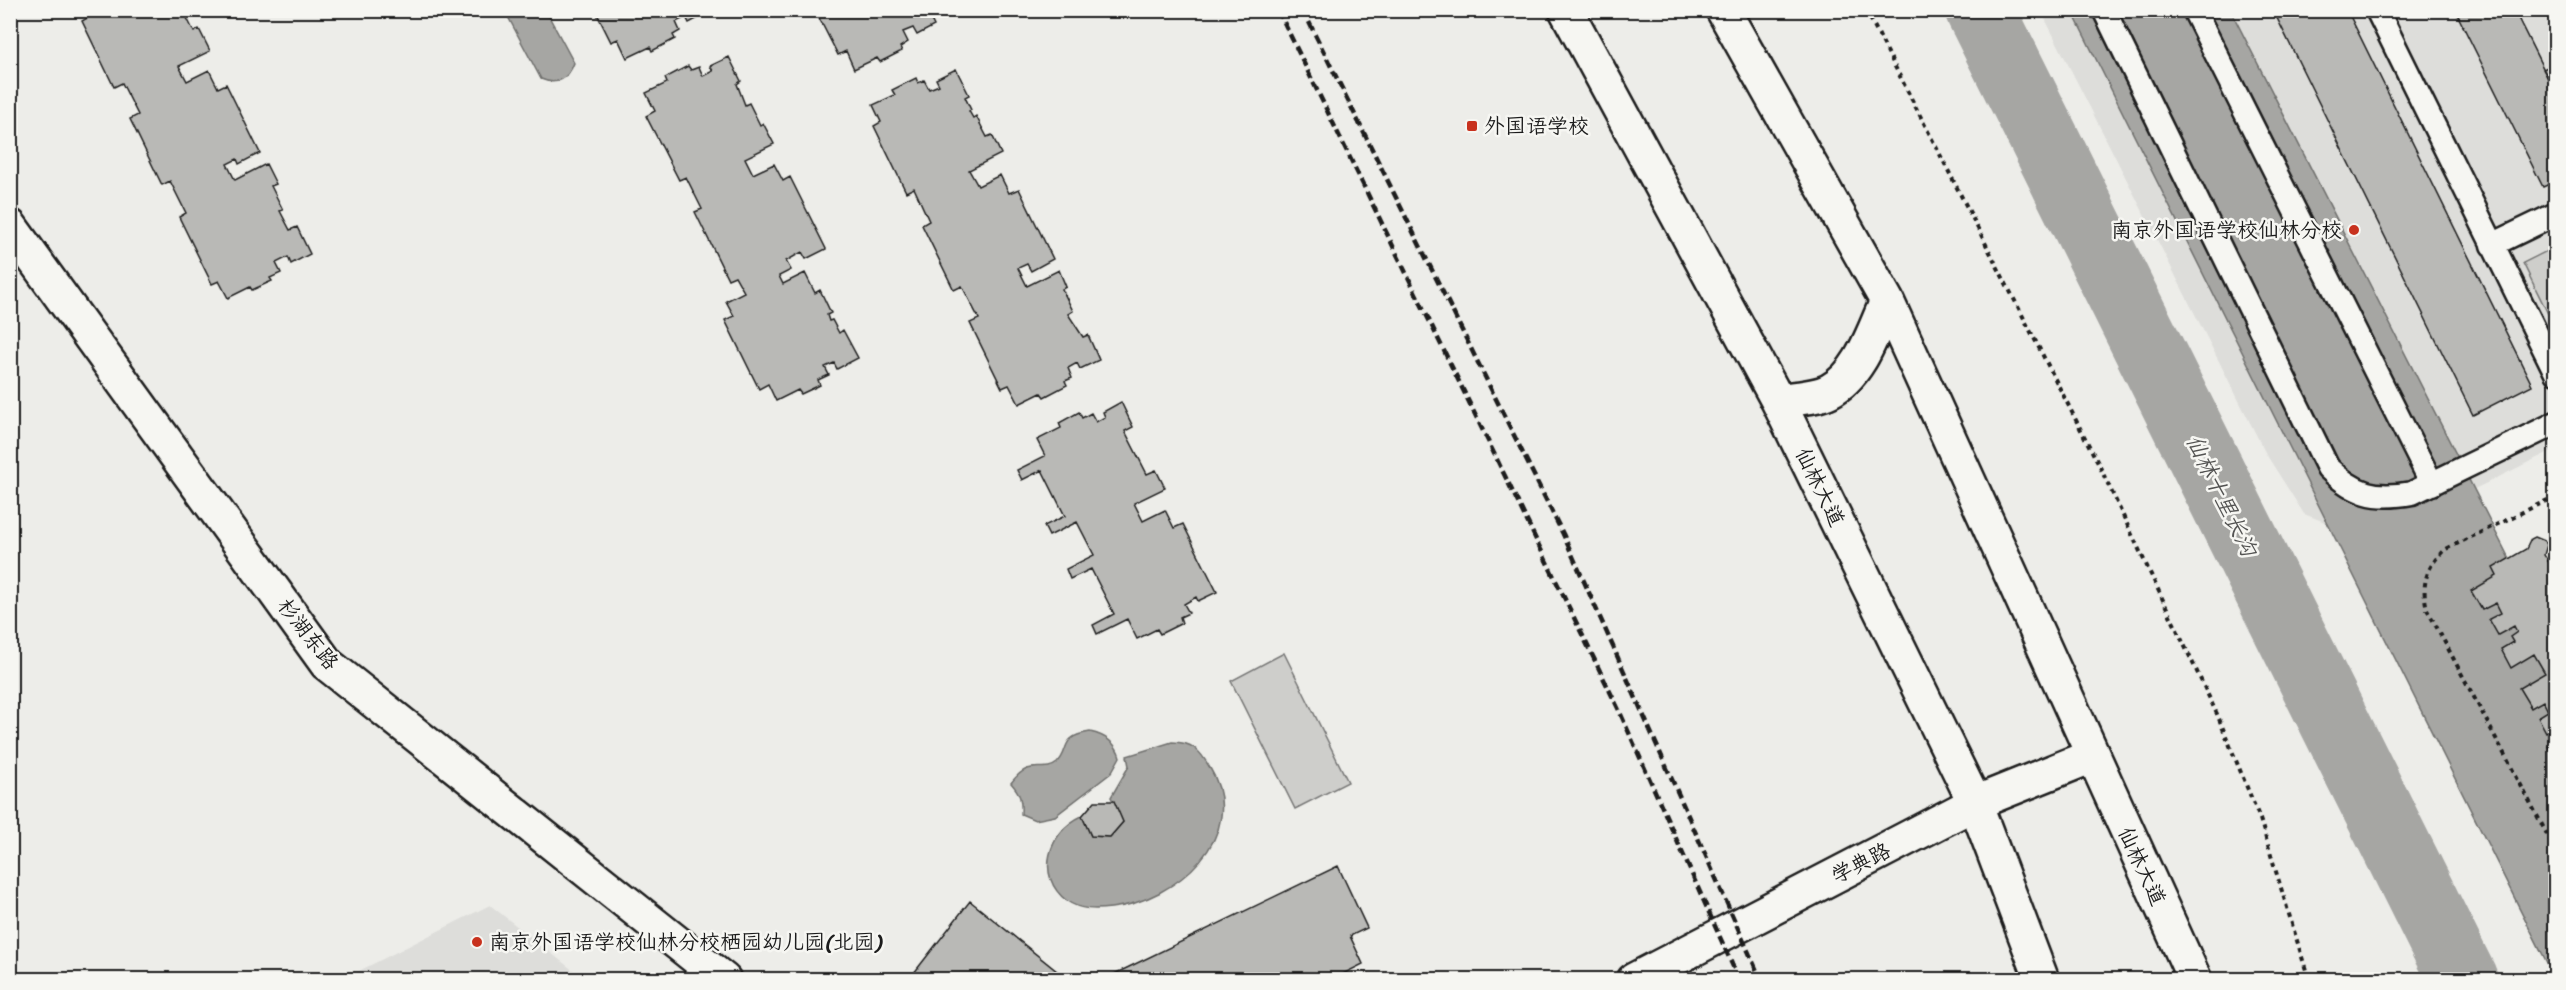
<svg xmlns="http://www.w3.org/2000/svg" width="2566" height="990" viewBox="0 0 2566 990" font-family="Sriracha,'LXGW WenKai TC',sans-serif">
<rect width="100%" height="100%" fill="#edede9"/>
<filter id="ink" filterUnits="userSpaceOnUse"><feTurbulence type="fractalNoise" baseFrequency=".0167" numOctaves="2"/><feDisplacementMap in="SourceGraphic" scale="12" xChannelSelector="R" yChannelSelector="G"/><feConvolveMatrix kernelMatrix="1 2 1 2 8 2 1 2 1" color-interpolation-filters="sRGB"/></filter>
<g filter="url(#ink)">
<path fill="#ddddda" d="M2041 11H2555V449L2406 523 2356 534 2304 514 2266 454Z
M490 905 584 979H343Z"/>
<path fill="#cececb" stroke="#757574" stroke-width="1.5" d="M2555 247V328L2523 263Z
M1284 653 1348 782 1295 809 1231 681Z"/>
<path fill="#a6a6a3" stroke="#6f6f6d" stroke-width="1.5" d="M505 11H546L574 63C568 79 557 86 541 79Z
M2072 11H2231L2555 649V979Z
M1090 732C1104 735 1116 742 1120 757L1111 773 1055 816 1035 820 1021 814C1022 800 1020 793 1011 783 1031 756 1043 775 1057 763 1071 750 1058 737 1090 732Z
M1172 742C1192 742 1200 750 1210 768 1251 836 1175 901 1111 908 1095 910 1080 910 1067 901 1034 876 1049 831 1082 816L1091 836 1110 837 1123 822 1111 797 1129 766 1127 756Z"/>
<g fill="none" stroke-linecap="round" stroke-linejoin="round">
<path stroke="#a6a6a3" stroke-width="70" d="M1980 10 2463 980"/>
</g>
<path fill="#b9b9b6" stroke="#1c1c1c" stroke-width="1.5" d="M86 10H178L179 13 183 10 194 32 199 29 210 51 179 66 187 81 209 70 218 88 226 84 260 153 239 164 237 159 227 164 235 180 266 164 276 184 271 186 283 210 280 211 290 230 297 227 310 254 291 264 288 257 276 263 281 273 270 278 272 281 252 290 250 287 228 298 219 281 212 284 179 217 186 213 170 181 162 185 130 119 138 115 122 83 114 87 82 21 89 17Z
M595 10H706L708 13 689 23 686 17 676 22 680 31 673 35 675 39 652 51 650 47 627 58 618 39 611 42Z
M815 10H926L934 26 917 35 913 28 903 32 908 42 900 47 902 51 880 62 877 58 854 69 846 51 838 55Z
M2273 10H2347L2532 385 2473 415Z
M2455 10H2514L2556 94V181L2543 187Z
M729 57 741 81 737 84 745 105 749 103 760 125 763 123 774 144 745 158 753 174 774 164 783 181 790 177 826 249 806 259 802 252 786 261 791 270 779 276 783 284 805 273 815 293 820 290 831 313 827 315 829 321 832 320 839 333 843 330 858 358 837 369 834 363 825 367 829 375 818 380 820 385 801 394 798 390 776 401 768 384 759 389 725 320 734 316 726 301 744 292 735 276 728 279 695 212 702 209 686 177 679 180 646 116 655 111 646 93 667 83 665 78 688 66 691 70 699 67 703 76 713 71 710 66Z
M2556 63V94L2543 69Z
M956 69 969 95 965 97 971 110 969 111 973 118 976 116 987 137 992 135 1001 154 969 170 978 186 1000 175 1009 193 1019 189 1053 259 1031 271 1027 264 1018 268 1027 286 1059 270 1066 287 1062 289 1073 311 1068 314 1083 337 1088 335 1099 360 1080 369 1077 363 1068 368 1072 378 1065 381 1067 385 1044 397 1041 393 1019 404 1009 385 1002 388 970 323 979 319 962 286 954 290 922 225 929 221 914 188 906 192 874 126 881 122 873 105 895 95 892 90 916 78 918 83 924 80 929 89 939 85 936 79Z
M1121 402 1133 427 1125 431 1147 474 1156 470 1165 488 1134 503 1143 521 1165 510 1174 528 1183 524 1217 592 1198 601 1196 597 1184 604 1189 613 1180 617 1182 623 1160 634 1157 629 1137 639 1127 619 1097 634 1093 625 1114 614 1091 569 1070 579 1066 569 1094 555 1077 522 1049 536 1044 526 1065 516 1042 470 1022 480 1017 470 1045 456 1037 440 1061 428 1059 423 1079 412 1082 418 1091 413 1096 422 1105 417 1103 412Z
M2535 537 2545 541 2547 545 2544 555 2556 573V727L2546 732 2538 717 2548 711 2543 701 2531 708 2519 688 2545 673 2534 654 2511 668 2501 649 2513 642 2510 637 2517 632 2514 626 2498 635 2489 619 2501 613 2496 603 2482 610 2471 591 2497 576 2493 568 2526 549 2531 539Z
M2556 741V760L2548 746Z
M1095 801H1114L1123 822 1110 837 1091 836 1082 816Z
M1338 866 1367 928 1350 936 1363 964 1331 980H1102Z
M970 901 1068 980 910 978Z"/>
<g fill="none" stroke-linecap="round" stroke-linejoin="round">
<g stroke="#1c1c1c" stroke-width="27">
<path id="lane" d="M2104 10 2328 468C2355 494 2375 500 2412 493L2556 423
M2194 10 2432 484
M2377 10 2556 373
M2492 245 2556 214"/>
</g>
<g stroke="#1c1c1c" stroke-width="38">
<path id="secondary" d="M10 226 327 664 724 980
M1634 980 1975 803 2092 756"/>
</g>
<g stroke="#1c1c1c" stroke-width="38">
<path id="primary" d="M1566 10 1778 401 1975 803 2042 980
M1723 10 1887 301 2195 980
M1778 401C1793 398 1815 398 1829 391 1861 374 1873 332 1887 301"/>
</g>
<path stroke="#1c1c1c" stroke-width="4" stroke-dasharray="4.5 4.5" stroke-linecap="butt" d="M1866 10 2099 465 2217 714 2260 819 2309 980
M2556 496 2444 550C2426 568 2421 584 2427 609L2556 851"/>
<use href="#lane" stroke="#f6f6f2" stroke-width="22"/>
<use href="#secondary" stroke="#f6f6f2" stroke-width="33"/>
<use href="#primary" stroke="#f6f6f2" stroke-width="33"/>
<path stroke="#1c1c1c" stroke-width="4.5" stroke-dasharray="9 4.5" stroke-linecap="butt" d="M1278 10 1618 708 1739 980
M1303 10 1563 534 1761 980"/>
</g>
</g>
<g fill="#c8321e" stroke="#f6f6f2" stroke-width="2">
<rect x="1466" y="120" width="12" height="12" rx="3"/>
<circle cx="2354" cy="230" r="6"/>
<circle cx="477" cy="942" r="6"/>
</g>
<g text-anchor="middle" stroke-width="5" stroke-linejoin="round" paint-order="stroke">
<g font-size="21" fill="#1c1c1c" stroke="#f6f6f2" text-anchor="start">
<text x="1484" y="133">外国语学校</text>
<text x="2342" y="237" text-anchor="end">南京外国语学校仙林分校</text>
<text x="489" y="949">南京外国语学校仙林分校栖园幼儿园(北园)</text>
</g>
<g font-size="21" fill="#1c1c1c" stroke="#f6f6f2">
<text transform="translate(1820 487) rotate(64)" y="7">仙林大道</text>
<text transform="translate(308 634) rotate(52)" y="7">杉湖东路</text>
<text transform="translate(1861 863) rotate(-27)" y="7">学典路</text>
<text transform="translate(2142 866) rotate(65)" y="7">仙林大道</text>
</g>
<g font-size="22" font-style="italic" fill="#535352" stroke="#f6f6f2">
<text transform="translate(2222 495) rotate(64)" y="8">仙林十里长沟</text>
</g>
</g>
<rect width="2566" height="990" fill="none" stroke="#f6f6f2" stroke-width="36"/>
<rect x="18" y="18" width="2530" height="954" fill="none" stroke="#1c1c1c" stroke-width="2" filter="url(#ink)"/>
</svg>
